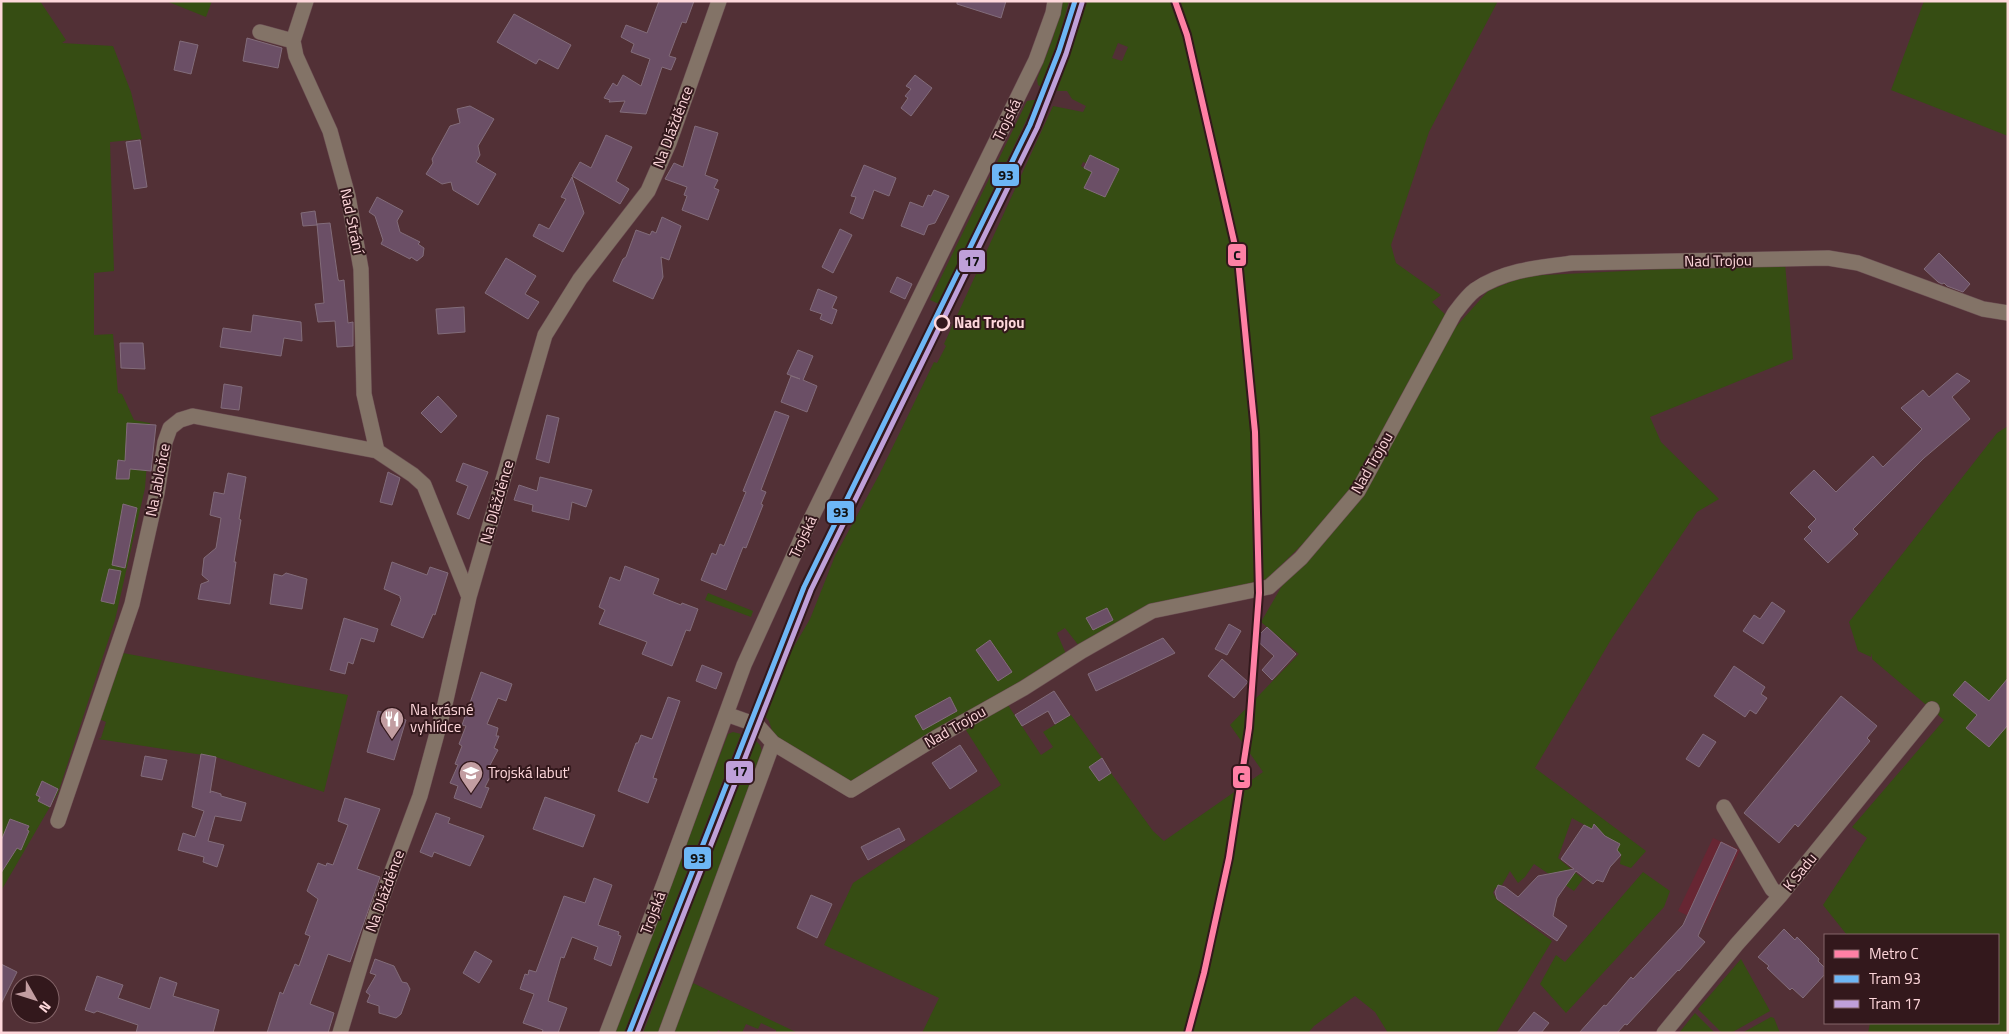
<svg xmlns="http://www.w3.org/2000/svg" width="2009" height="1034" viewBox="0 0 2009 1034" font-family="'Titillium Web',sans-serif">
<rect width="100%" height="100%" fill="#523036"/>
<path fill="#672633" d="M1713 838 1740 850 1705 924 1678 911Z"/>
<path fill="#364d13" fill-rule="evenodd" d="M1 1H40L66 40 62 43 113 46 131 92 142 139 110 142 114 271 94 273V335L113 334 118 393 122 394 134 420 150 423 145 488 115 620 58 793 1 891Z
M166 1H212L206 17Z
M1062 1H1069L1059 38 1041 87 1038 85 1037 79 1053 38Z
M1087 1H1498L1429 132 1391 245 1396 263 1441 295 1432 302 1447 316 1354 488 1321 526 1267 579 1143 610 1079 646 1065 628 1057 633 1066 654 853 784 774 737 769 721 763 714 779 672 810 619 835 556 879 475 934 362 937 363 946 346 944 344 1053 106 1083 112 1086 106 1072 99 1067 91H1057ZM1118 43 1128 47 1122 61 1112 58ZM1090 156 1118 169 1105 197 1085 188 1092 172 1081 166 1083 162 1086 163ZM1107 608 1113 620 1092 630 1087 618ZM990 640 1012 671 998 681 976 650ZM949 697 957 711 923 729 915 716Z
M1924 1H2008V136L1891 90Z
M1033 100H1036L939 304 930 300 1027 101Z
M1785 263 1793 359 1650 417 1661 442 1719 499 1697 512 1612 638 1535 768 1646 851 1631 868 1620 864 1621 855 1595 825 1592 829 1572 818 1558 858 1583 879 1574 891 1534 864 1525 877 1518 883 1510 871 1502 885 1495 888 1493 893 1497 900 1552 941 1496 1033H1388L1375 1012 1355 996 1314 1026 1308 1033H922L939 998 824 945 853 883 1001 785 964 727 1006 702 1041 755 1053 747 1043 732 1071 715 1102 758 1090 767 1099 781 1111 773 1153 831 1164 841 1263 772 1230 725 1299 654 1261 622 1287 577 1365 493 1453 330 1488 291 1525 276Z
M2008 426V1033H1868L1870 1023H1998V935H1847L1823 905 1867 838 1852 827 1944 720 1872 659V653L1871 657 1858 651 1849 622 1997 433Z
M708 593 753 611 751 617 705 600Z
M123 653 348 695 324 792 216 757 98 739 101 738 106 722 99 719Z
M733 732 741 734 624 1033H615L728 734Z
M755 740 760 745 762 752 659 1033H643Z
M1643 872 1670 891 1664 907 1566 1013 1540 984 1556 955 1565 962Z
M1741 959 1770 1011 1731 1033H1722L1698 1009Z
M693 983 798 1033H776V1030L761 1023 758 1029 746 1024 742 1033H724L718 1030 717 1033H672Z
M1695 1013 1715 1033H1679Z
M1771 1017 1774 1018 1780 1033H1742Z"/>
<path fill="#6b4f66" stroke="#826c7a" d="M659 1H694L686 23 682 22 669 56 676 58 671 70 662 67 646 114 620 112 625 101 609 102 610 100 604 98 613 83 617 86 623 75 641 86 650 59 631 52 634 44 621 37 626 25 647 33Z
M957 1H1006L1001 18 957 4Z
M514 14 571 45 558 69 539 59 536 64 497 42Z
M247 38 282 48 278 68 243 61Z
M180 41 198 45 191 74 174 70Z
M915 75 932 88 911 116 901 108 908 98 905 96 911 89 906 86Z
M470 106 494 119 478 146 480 155 476 162 496 174 478 205 453 190 451 182 442 184 426 174 433 163 432 159 450 126 460 123 457 109Z
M695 126 718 133 705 175 718 180 714 188 719 190 708 220 682 210 687 196 684 195 687 187 665 179 674 163 683 167Z
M606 135 632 147 616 181 629 189 620 204 572 176 580 162 591 168Z
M140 140 147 187 134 189 126 142Z
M1090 155 1119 169 1105 197 1084 188 1092 172 1084 168Z
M864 165 896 178 889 196 874 190 863 219 850 213 856 197 851 196Z
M572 177 584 213 563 252 533 236 539 224 549 229 566 199 561 197Z
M934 190 949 196 935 223 928 225 924 235 901 226 910 202 923 207 928 195 931 196Z
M377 197 403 211 397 221 400 232 420 242 418 244 424 248 423 256 417 261 411 257 410 259 381 244 383 240 375 216 369 212Z
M315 211 317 225 303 226 301 213Z
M662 217 681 226 669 260 661 257 663 277 653 299 613 281 623 259 626 257 636 230 650 235 652 231 656 233Z
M330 223 338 279 339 281 344 280 348 323 353 322V346L337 347 335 321 318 322 315 304 324 303 317 224Z
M840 229 852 235 833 273 822 267Z
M1939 253 1970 284 1963 292 1947 286 1944 283 1942 284 1938 282 1924 269Z
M506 258 536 276 525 294 539 302 528 319 485 293Z
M897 277 912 284 905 299 890 292Z
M818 289 837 297 832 308 837 310 832 324 820 319 822 314 810 310Z
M464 307 465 332 438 334 436 309Z
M253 315 301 322 302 341 284 338 281 356 220 347 223 328 251 332Z
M120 343H143L145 369 121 368Z
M798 350 813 356 803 380 817 386 807 412 781 402 791 376 800 379 787 374Z
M1957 373 1970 381 1952 397 1970 419 1924 458 1853 529 1858 534 1828 563 1804 539 1812 531 1808 527 1816 519 1790 493 1814 470 1836 492 1873 456 1883 467 1922 429 1901 408 1923 390 1929 397Z
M224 384 242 387 239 410 221 408Z
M438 396 457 416 441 433 421 413Z
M775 411 789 416 761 490 766 492 761 504 763 505 746 548 743 547 726 590 701 580 712 553 716 555 720 544 724 546 746 492 743 491Z
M547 415 559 418 549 463 536 459Z
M127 423 156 425 151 471 130 469 129 479H116L118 460 125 461Z
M463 463 488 472 469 519 457 514 468 486 456 481Z
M388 472 400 478 392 505 380 502Z
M228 473 246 477 239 519 241 520 234 562H236L230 604 198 599 201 584 209 581 202 575 204 558 216 548 221 518 210 515 214 492 224 494Z
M540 477 592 490 586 507 572 502 569 520 532 511 533 505 514 500 519 485 537 491Z
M123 504 137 508 125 568 112 565Z
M392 562 427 575 430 567 448 573 435 615 433 614 423 638 391 625 401 599 400 598V596L384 589Z
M625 566 659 579 653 594 681 605 682 603 698 609 690 631 686 630 672 666 642 654 647 642 599 624 605 610 599 607 610 577 620 581Z
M109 569 121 571 114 604 101 601Z
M286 573 307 579 302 609 270 604 274 574 282 576Z
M1772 602 1785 611 1763 644 1743 631 1754 615 1760 619Z
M1107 608 1113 620 1093 630 1086 618Z
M344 618 378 629 374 642 361 638 353 664 348 662 345 674 330 670Z
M1229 624 1241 631 1227 655 1215 649Z
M1267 627 1296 654 1272 680 1262 670 1274 656 1255 639Z
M1163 638 1175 653 1096 691 1088 674Z
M990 640 1012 672 998 681 976 650Z
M1222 659 1248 682 1234 698 1208 676Z
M702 665 722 673 716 689 696 681Z
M1734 666 1765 687 1761 694 1767 698 1756 714 1750 710 1745 717 1714 696Z
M481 672 512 684 506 701 498 698 487 724 498 728 496 736H499L494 748 498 750 489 767 494 769 485 787 489 788 481 808 454 798 458 786 450 783 458 765 455 764 462 746 459 744 466 726 462 725Z
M2008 678V725L1989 747 1966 728 1977 715 1953 695 1965 681 1989 701Z
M1054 691 1070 715 1055 724 1048 711 1022 726 1015 715Z
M1841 696 1877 726 1867 738 1870 741 1798 827 1795 824 1779 843 1744 813Z
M668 697 680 701 653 778 657 779 648 803 618 791 636 743H638L641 735 652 739Z
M950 697 957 711 923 730 915 716Z
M378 711 406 720 394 760 367 752Z
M1703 734 1716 742 1699 767 1686 759Z
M960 745 977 771 950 789 932 763Z
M201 754 216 757 210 793 211 791 221 794V796L246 803 241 821 215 816 208 841 224 845 217 867 203 862 204 857 178 850 183 833 195 837 204 811 192 807Z
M145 756 167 760 162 780 141 776Z
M1102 758 1111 773 1099 781 1089 767Z
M42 781 58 789 50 807 38 801 40 797 36 795Z
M545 797 595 815 583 847 533 829Z
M345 798 380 809 357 869 380 877 350 962 328 954 310 1004 334 1013 328 1033H267L280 992 283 994 295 964 299 966 310 936 305 934 318 899 307 891 318 863 326 866 327 863 333 865 348 825 338 821Z
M436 813 450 818 448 823 484 836 470 866 434 852 432 857 420 852Z
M10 819 29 826 27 830 29 831 21 850 17 848 1 873V841Z
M1594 824 1605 836 1620 844 1617 850 1621 855 1610 867 1603 882 1597 880 1593 884 1576 871 1557 898 1553 916 1567 926 1557 941 1497 899 1495 892 1498 885 1505 887 1518 897 1538 876 1574 869 1561 859 1584 825 1592 829Z
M899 828 905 840 868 860 861 847Z
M1721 842 1737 850 1698 936 1705 942 1679 971 1678 970 1627 1025 1625 1024 1617 1033H1579L1604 1005 1606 1006 1631 977 1633 979 1683 925Z
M594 878 612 885 598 925 619 932 618 935 621 936 611 966 594 959 598 947 572 937 564 958 561 957 548 1001 567 1008 558 1033H542L543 1030 523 1023 534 994 520 989 525 974 528 975 529 970 536 972 564 896 585 903Z
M811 895 832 904 817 938 797 928Z
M1784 929 1795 940 1797 937 1819 959 1818 961 1825 968V974L1803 998 1792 988 1790 990 1767 968 1769 966 1758 957Z
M475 951 492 961 479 983 463 973Z
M375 959 394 966 402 982 407 983 410 989 401 1014 396 1018 379 1013V1006L367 1002 370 995 366 992 376 975 370 973Z
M1 964 17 972 1 1004Z
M97 976 123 985 118 998 150 1009 160 977 177 983 173 996 219 1010 213 1033H136L138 1025 97 1011 94 1013 85 1010Z
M1534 1012 1549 1023 1541 1033H1517Z"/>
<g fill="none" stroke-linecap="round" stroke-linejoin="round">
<g stroke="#6b4d52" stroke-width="16">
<path id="street" d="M306 1 293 41 296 56 330 131 348 196 361 269 364 394 377 451
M260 32 293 41
M726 714 757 725 773 743 851 790 937 737 1024 688 1082 651 1152 611 1269 587 1301 558 1358 491 1454 314C1460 306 1467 296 1475 290 1504 270 1540 267 1573 263L1828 258 1858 263 1983 309 2008 313
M1724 807 1772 889 1780 896
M58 821 132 604 157 493 165 442 170 428 180 420 193 416 377 451 413 475 424 485 469 597
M340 1033 376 914 420 796 445 704 469 597 545 335 580 279 648 191 669 143 719 1
M607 1033 665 881 744 665 804 533 1036 60 1053 13 1055 1
M666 1033 773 743
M1664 1033 1737 944 1780 896 1932 709"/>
</g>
<use href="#street" stroke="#837367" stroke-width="15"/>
<g stroke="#33181c" stroke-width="9">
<path id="tram-1" d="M629 1033 804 587 1030 125 1059 51 1075 1"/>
</g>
<g stroke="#33181c" stroke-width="9">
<path id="tram-2" d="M637 1033 811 590 1037 128 1066 54 1082 3"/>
</g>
<use href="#tram-1" stroke="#6db6f5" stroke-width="5"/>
<use href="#tram-2" stroke="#bfa0d9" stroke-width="5"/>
<g stroke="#33181c" stroke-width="10">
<path id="metro-1" d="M1175 1 1187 35 1238 259 1255 432 1259 593 1249 728 1229 858 1204 973 1188 1033"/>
</g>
<use href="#metro-1" stroke="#ff80a5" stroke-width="6"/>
</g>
<defs>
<g id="restaurant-pin" transform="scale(1.25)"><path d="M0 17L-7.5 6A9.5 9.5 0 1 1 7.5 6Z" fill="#c29da1" stroke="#33181c"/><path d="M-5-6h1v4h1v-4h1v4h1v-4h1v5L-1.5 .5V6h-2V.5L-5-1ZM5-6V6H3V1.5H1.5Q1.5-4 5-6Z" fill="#fff"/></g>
<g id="school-pin" transform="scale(1.25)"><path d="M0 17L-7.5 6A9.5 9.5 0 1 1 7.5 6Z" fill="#c29da1" stroke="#33181c"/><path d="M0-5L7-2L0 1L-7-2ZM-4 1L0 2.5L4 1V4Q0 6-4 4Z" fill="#fff"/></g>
</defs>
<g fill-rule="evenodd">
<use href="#restaurant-pin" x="392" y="719"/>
<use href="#school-pin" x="471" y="773"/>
</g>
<circle fill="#33181c" stroke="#fed7db" stroke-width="2.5" cx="942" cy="323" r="7"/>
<g text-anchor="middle" stroke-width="4" stroke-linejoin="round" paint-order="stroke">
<g font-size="15" fill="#fed7db" stroke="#33181c">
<text transform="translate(1007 120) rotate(-64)" y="5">Trojská</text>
<text transform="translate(673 127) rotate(-69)" y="5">Na Dlážděnce</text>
<text transform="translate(352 221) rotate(78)" y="5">Nad Strání</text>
<text transform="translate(1718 261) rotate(-1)" y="5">Nad Trojou</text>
<text transform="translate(1372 463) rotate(-60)" y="5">Nad Trojou</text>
<text transform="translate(158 480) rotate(-79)" y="5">Na Jabloňce</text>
<text transform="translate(497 502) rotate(-74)" y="5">Na Dlážděnce</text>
<text transform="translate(803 537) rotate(-65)" y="5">Trojská</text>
<text transform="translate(955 727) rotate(-30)" y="5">Nad Trojou</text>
<text transform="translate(1800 872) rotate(-51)" y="5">K Sadu</text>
<text transform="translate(385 891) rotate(-70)" y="5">Na Dlážděnce</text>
<text transform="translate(653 913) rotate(-69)" y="5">Trojská</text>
</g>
<g font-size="15" font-weight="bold" fill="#fed7db" stroke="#33181c" text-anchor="start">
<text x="954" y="328">Nad Trojou</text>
</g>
<g font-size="15" fill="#fed7db" stroke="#33181c" text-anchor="start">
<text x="410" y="715">Na krásné<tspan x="410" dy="17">vyhlídce</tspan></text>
<text x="488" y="778">Trojská labuť</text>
</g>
</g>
<g stroke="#33181c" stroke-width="2">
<rect x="991" y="163" width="29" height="24" rx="5" fill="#6db6f5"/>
<rect x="1227" y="243" width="20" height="24" rx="5" fill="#ff80a5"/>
<rect x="958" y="249" width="28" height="24" rx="5" fill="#bfa0d9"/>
<rect x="826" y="500" width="29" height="24" rx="5" fill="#6db6f5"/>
<rect x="725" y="760" width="29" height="24" rx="5" fill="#bfa0d9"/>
<rect x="1232" y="765" width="19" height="24" rx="5" fill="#ff80a5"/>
<rect x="683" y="846" width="29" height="24" rx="5" fill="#6db6f5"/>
</g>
<g font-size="14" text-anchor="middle" font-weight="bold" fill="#111">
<text x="1006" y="180">93</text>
<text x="1237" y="260">C</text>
<text x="972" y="266">17</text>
<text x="841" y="517">93</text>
<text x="740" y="776">17</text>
<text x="1241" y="782">C</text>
<text x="698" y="863">93</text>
</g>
<rect width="2009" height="1034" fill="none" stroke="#fed7db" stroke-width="5"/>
<rect x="1824" y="934" width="175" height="90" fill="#33181c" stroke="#846468"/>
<rect x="1834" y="950" width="25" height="8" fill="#ff80a5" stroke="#846468"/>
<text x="1869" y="959" font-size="15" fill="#fed7db">Metro C</text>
<rect x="1834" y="975" width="25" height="8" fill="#6db6f5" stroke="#846468"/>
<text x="1869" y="984" font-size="15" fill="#fed7db">Tram 93</text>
<rect x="1834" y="1000" width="25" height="8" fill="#bfa0d9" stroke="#846468"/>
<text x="1869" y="1009" font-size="15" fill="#fed7db">Tram 17</text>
<g transform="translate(35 999) rotate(129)"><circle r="24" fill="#33181c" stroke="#846468"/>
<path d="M0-4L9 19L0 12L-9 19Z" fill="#c29da1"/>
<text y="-8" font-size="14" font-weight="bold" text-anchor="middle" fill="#fed7db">N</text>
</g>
</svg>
